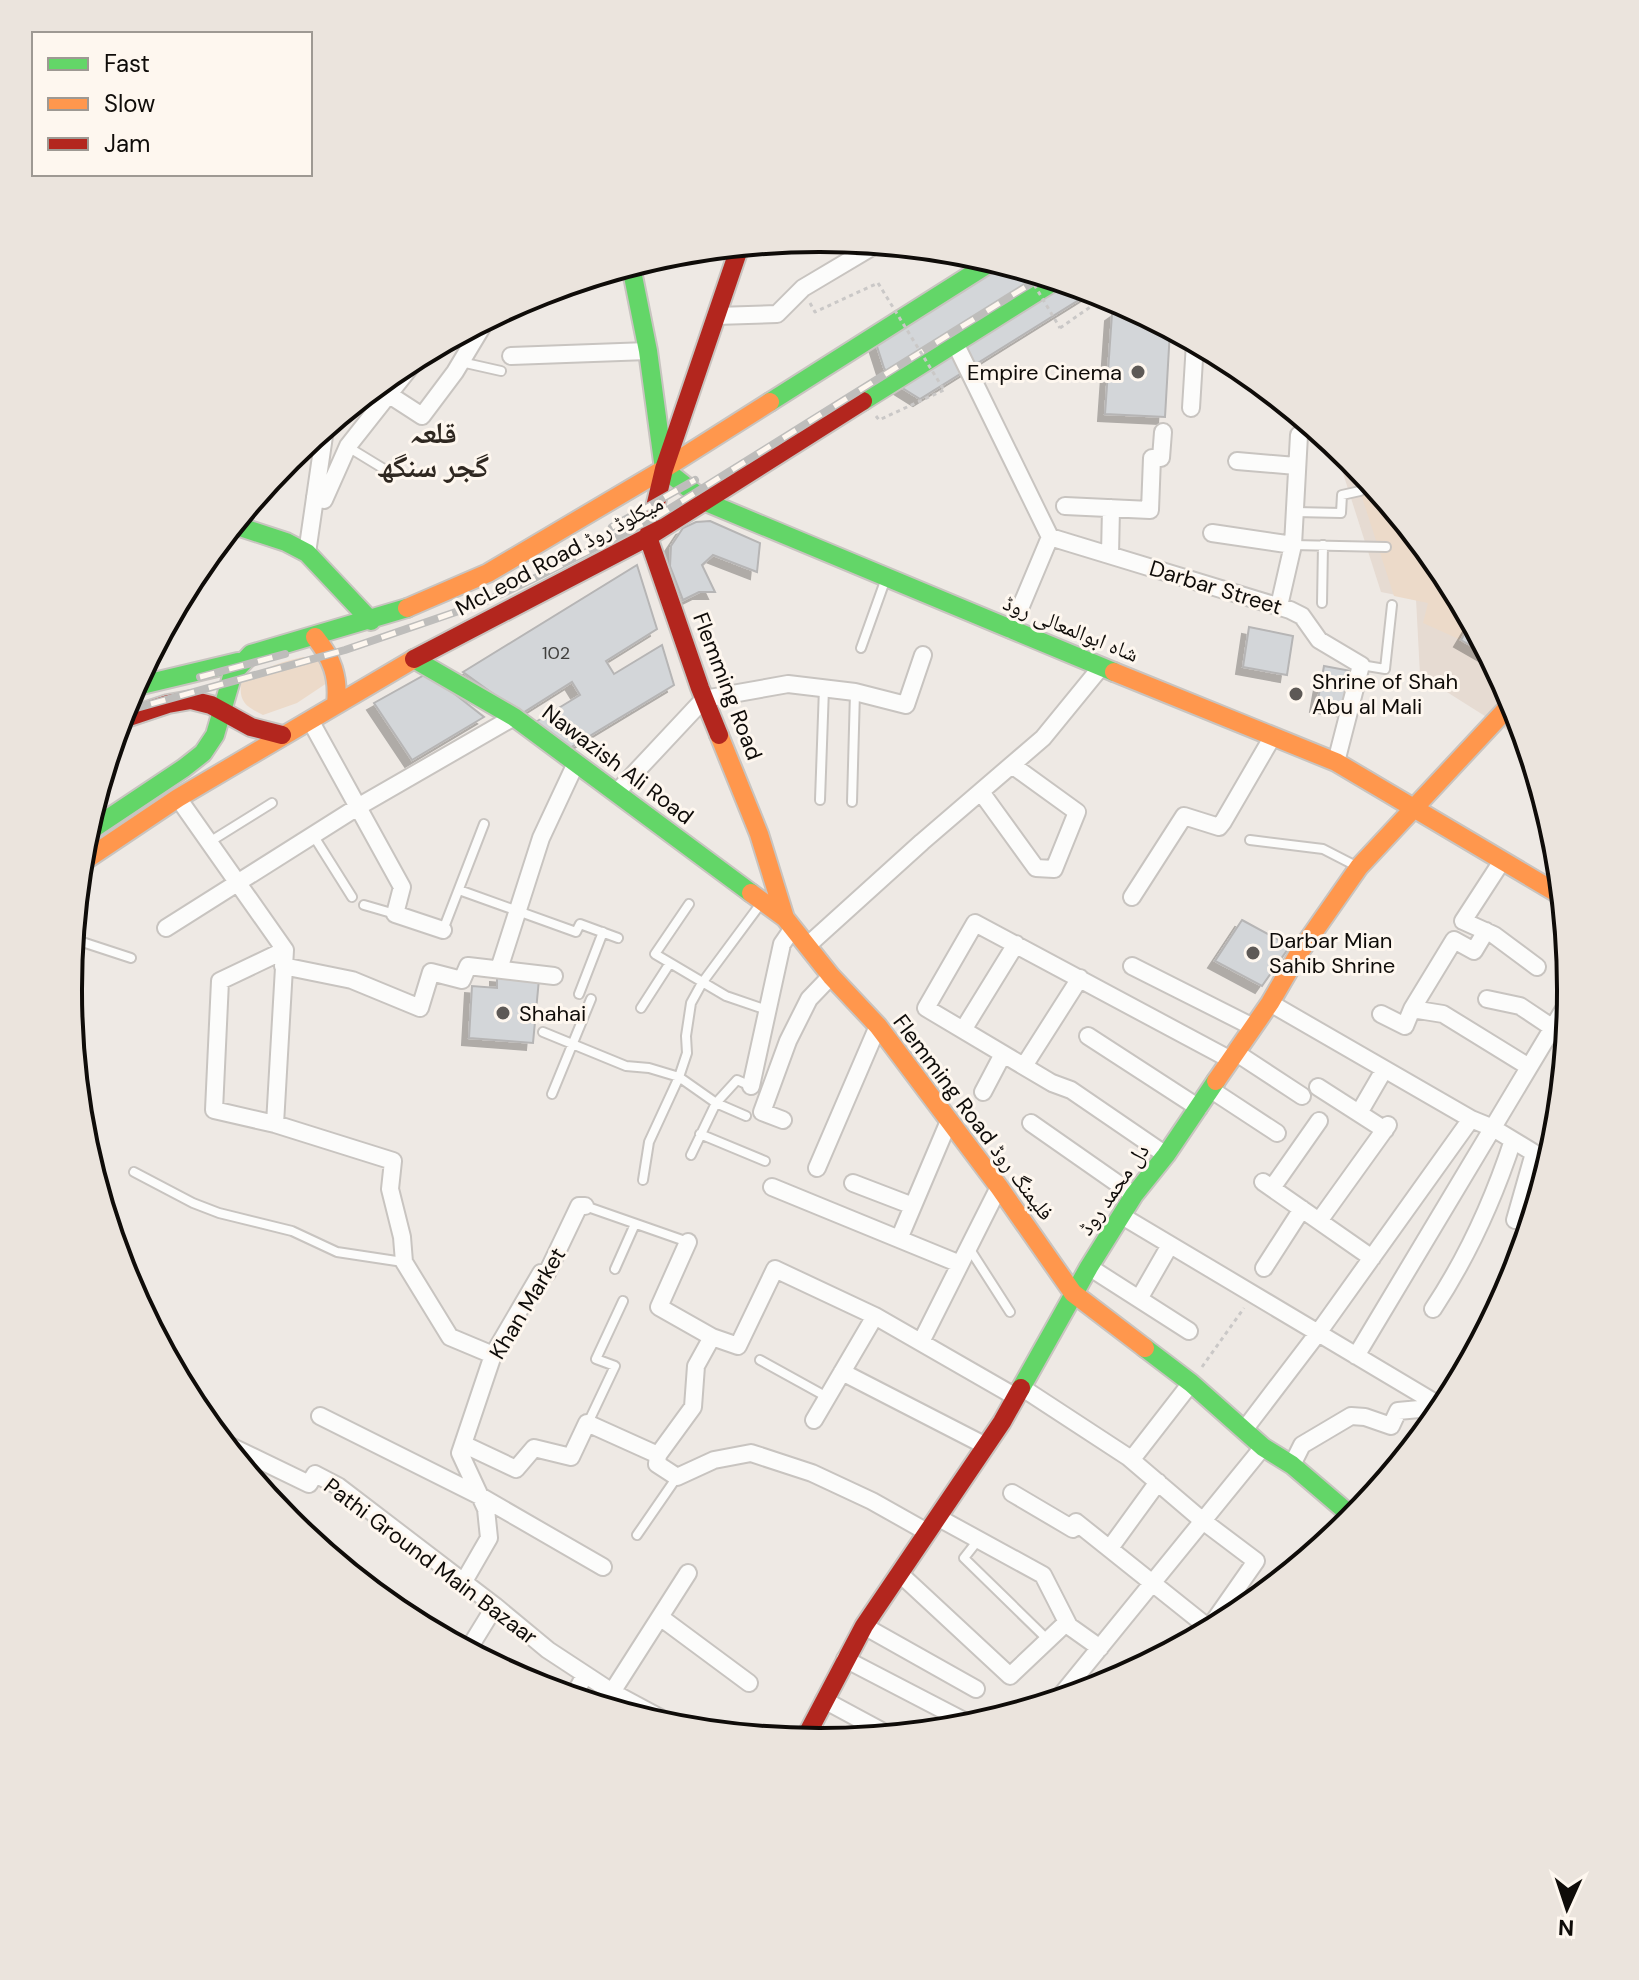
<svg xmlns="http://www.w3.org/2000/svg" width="1639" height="1980" viewBox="0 0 1639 1980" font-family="'DM Sans','Noto Naskh Arabic',sans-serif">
<defs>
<filter id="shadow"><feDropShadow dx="-7" dy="7" stdDeviation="0" flood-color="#0004"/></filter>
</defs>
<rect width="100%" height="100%" fill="#eee9e4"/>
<path fill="#e6dbd2" d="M1334 445 1351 459 1445 573 1514 703 1526 742 1420 675 1416 599 1381 592Z"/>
<path fill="#ecdac9" d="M1349 457 1445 573 1471 623 1461 640 1423 623 1428 603 1394 596Z
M303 657 320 658 333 679 297 703 263 715C247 707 239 703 241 684 260 669 280 662 303 657Z"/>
<path fill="#d3d6d9" stroke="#b6b5b5" stroke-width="2" filter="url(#shadow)" d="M992 261 1093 291 920 399 896 384 884 368 873 334Z
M1125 305 1170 330 1165 417 1105 414 1112 314Z
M710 521 760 543 757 572 713 555 702 565 715 592H699L683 600 670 566 671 546 683 528 696 522Z
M637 565 657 629 606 661 614 674 662 645 674 685 568 749 534 723 580 695 572 682 521 714 463 672Z
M1471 623 1489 656 1461 640Z
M1249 627 1293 636 1287 675 1243 667Z
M1324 666 1351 671 1343 709 1317 705Z
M428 673 484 717 412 760 374 703Z
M1242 920 1290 946 1262 986 1215 961Z
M497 975 539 979 533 1043 469 1038 472 986 497 988Z"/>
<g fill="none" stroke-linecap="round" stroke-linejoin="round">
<g stroke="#c8c4c0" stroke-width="12">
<path id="lane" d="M461 362 501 371
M348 447 389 472
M1296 512 1341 513 1342 495 1360 491
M1293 545 1386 547
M1322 603 1323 545
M861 648 885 581
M1361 665 1385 669 1392 605
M820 800 824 688
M852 802 855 692
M313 835 352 897
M1250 840 1323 849 1358 867
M211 841 272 803
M459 890 576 932 580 924 618 938
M689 904 655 954 726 996 767 1010
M364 905 395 914
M443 930 484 824
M73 939 131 958
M579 994 603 932
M641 1008 670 963
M543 1032 626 1066 649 1068 679 1077 716 1103 746 1116
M552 1094 591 999
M700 1134 765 1161
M691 1155 716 1103 737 1080 751 1086
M134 1172 193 1203 219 1213 292 1231 337 1252 403 1262
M643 1180 649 1142 679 1077 687 1053 686 1036 691 1003 702 983 762 902
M585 1206 688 1242
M969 1248 1010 1312
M615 1269 635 1224
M760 1360 827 1397
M588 1423 615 1366 596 1359 623 1301
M637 1535 677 1477
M979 1539 964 1558 1048 1640"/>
</g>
<g stroke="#c8c4c0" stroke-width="20">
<path id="street" d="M716 316 777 314 803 288 877 244
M956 345 1050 537 1011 630
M511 356 648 351
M388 394 422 416 455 372 482 327
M1191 408 1195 343
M1237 461 1296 466
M315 497 324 500 348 446 419 356
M1065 506 1150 510 1152 458H1161L1163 432
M1212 533 1293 545
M1050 537 1290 610 1302 616 1319 640 1361 665 1336 762
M307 553 325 429
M1110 555 1111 508
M1279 606 1293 545 1299 435
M310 720 402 887 395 914 443 930
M981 792 1036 868 1054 869 1077 812 1012 765
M616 793 704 699 788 684 855 692 906 705 923 655
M178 798 285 950 275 1124
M1502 861 1463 921 1494 935 1537 967
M1132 897 1184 816 1219 827 1223 822 1273 736
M166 928 356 808 514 717
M807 946 922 842 1043 738 1101 667
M285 950 220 981 214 1110 275 1124 393 1161 390 1189 402 1237 404 1262 450 1337 493 1355
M283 966 352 980 420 1008 431 972 462 980 468 966 554 976
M1132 966 1253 1027
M499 969 541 838 576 763
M1487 999 1520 1006 1553 1028 1567 1032
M1270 1003 1471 1119 1493 1128 1549 1162
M1412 1009 1454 940 1474 951 1486 931
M1381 1014 1405 1026 1412 1009 1443 1014 1529 1067
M963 1030 1016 944
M1088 1036 1199 1108
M1235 1052 1302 1096
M1024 1066 1080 978
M751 1086 782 944 793 928
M1318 1087 1385 1130
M1210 1089 1277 1133
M983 1092 1003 1054
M1359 1113 1384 1070
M783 1120 762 1112 788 1041 809 999 831 976
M1031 1123 1134 1195
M1166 1155 1071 1090 1052 1083 926 1008 975 923 1231 1060
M817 1168 878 1026
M1263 1182 1372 1258
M853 1183 913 1206
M772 1187 960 1264
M1272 1188 1319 1121
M1122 1216 1444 1408
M1515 1220 1534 1153
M1319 1221 1388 1125
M899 1239 949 1121
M688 1242 659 1307 712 1337
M1089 1267 1189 1331
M1264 1268 1302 1209
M1139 1299 1170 1245
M1433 1309C1468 1256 1493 1201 1513 1140
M921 1342 999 1187
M1356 1356 1570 999
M842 1372 986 1446
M1021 1387 1128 1457 1203 1521 1256 1561 1207 1631
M320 1416 480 1496 603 1567
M814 1420 875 1316
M1244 1430 1318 1333 1471 1119
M224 1443 309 1484 315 1474 338 1486 495 1606 548 1650 612 1692 679 1728
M463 1444 516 1469 534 1448 571 1457 587 1423 658 1455
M1132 1459 1191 1383
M1292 1465 1302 1445 1351 1416 1365 1417 1391 1426 1398 1411 1441 1407
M1012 1493 1073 1529 1076 1522 1210 1629
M937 1517 1043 1575 1069 1626 1100 1648
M927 1532 872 1501 812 1473 751 1453 714 1460 677 1477 657 1464 658 1455 693 1407 696 1366 712 1337 738 1346 775 1269 875 1316 1016 1397
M1110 1548 1158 1482
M899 1573 1010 1676 1067 1622
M463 1583 489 1538 486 1509 460 1453 493 1355 541 1273H547L579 1206H585
M660 1617 749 1683
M864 1626 976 1689
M468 1650 495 1606
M845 1659 972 1725
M612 1692 688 1573
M573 1697 585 1675
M1058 1699 1263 1447
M824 1700 889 1735"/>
</g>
<g stroke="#c8c4c0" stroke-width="22">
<path id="fast" d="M631 266 648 351 664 469 706 502 1114 672
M863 401 1056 280
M770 402 993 261
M234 525 286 542 307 553 371 621
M414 659 514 717 751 893
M133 687 238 662
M85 834 184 768 203 753 215 735 233 673 251 654 407 608
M1145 1348 1191 1383 1263 1447 1292 1465 1354 1518
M1021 1388 1089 1267 1134 1195 1166 1155 1216 1081"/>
</g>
<g stroke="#c8c4c0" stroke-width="22">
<path id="slow" d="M407 608 488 573 664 469 770 402
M315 637C332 658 339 677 336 704
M1114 672 1336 762 1562 896
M719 735 759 834 785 918
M81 863 178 798 414 659
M751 893 785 918 831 976 878 1026 999 1187 1073 1293 1145 1348
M1216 1081 1270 1003 1299 953 1359 867 1513 702"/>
</g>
<g stroke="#c8c4c0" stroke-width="22">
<path id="jam" d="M414 659 648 537 863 401
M120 720 168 704 191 700 211 705 251 727 282 735
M719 735 700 688 648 537 664 469 740 246
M804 1740 864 1626 1002 1422 1021 1388"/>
</g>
<path stroke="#cac8c7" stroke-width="3" stroke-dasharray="4 4" stroke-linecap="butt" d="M810 303 815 312 878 283
M1060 328 1106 296
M876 416 879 420 944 390
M1202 1367 1244 1308"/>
<use href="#lane" stroke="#fcfcfb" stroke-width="8"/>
<use href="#street" stroke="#fcfcfb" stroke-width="16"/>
<use href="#fast" stroke="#63d668" stroke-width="18"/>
<use href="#slow" stroke="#ff974d" stroke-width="18"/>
<use href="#jam" stroke="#b3261e" stroke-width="18"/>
<g stroke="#bebdbb" stroke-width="8">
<path id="rail" d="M612 527 695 480
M200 677 285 654
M122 712 345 650 482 603 531 580 658 516 1043 276"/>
</g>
<use href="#rail" stroke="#fef7ef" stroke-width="5" stroke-dasharray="15" stroke-linecap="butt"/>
<path stroke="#cac8c7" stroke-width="3" stroke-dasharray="4 4" stroke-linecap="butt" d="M1026 271 1060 328
M878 283 944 390"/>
</g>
<g fill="#5d5956" stroke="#fef7ef" stroke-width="3">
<circle cx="1138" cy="372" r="8"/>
<circle cx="1296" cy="694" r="8"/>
<circle cx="1253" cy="953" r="8"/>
<circle cx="503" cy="1013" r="8"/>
</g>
<g text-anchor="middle" stroke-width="6" stroke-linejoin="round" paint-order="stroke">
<g font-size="18" fill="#41403e">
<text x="556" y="659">102</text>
</g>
<g font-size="22" fill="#0f0c09" stroke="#fef7ef" text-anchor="start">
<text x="1122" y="380" text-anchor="end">Empire Cinema</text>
<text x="1312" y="689">Shrine of Shah<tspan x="1312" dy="25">Abu al Mali</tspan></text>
<text x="1269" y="948">Darbar Mian<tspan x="1269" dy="25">Sahib Shrine</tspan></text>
<text x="519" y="1021">Shahai</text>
</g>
<g font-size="22" fill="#0f0c09" stroke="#fef7ef">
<text transform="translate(559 555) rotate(-28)" y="8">McLeod Road میکلوڈ روڈ</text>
<text transform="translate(1216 587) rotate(17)" y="8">Darbar Street</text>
<text transform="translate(1071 628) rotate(22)" y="8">شاہ ابوالمعالی روڈ</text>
<text transform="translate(728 686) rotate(69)" y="8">Flemming Road</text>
<text transform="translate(618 764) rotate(37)" y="8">Nawazish Ali Road</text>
<text transform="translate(974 1117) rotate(53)" y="8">Flemming Road فلیمنگ روڈ</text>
<text transform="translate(1113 1189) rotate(-55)" y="8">دل محمد روڈ</text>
<text transform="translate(527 1303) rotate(-59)" y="8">Khan Market</text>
<text transform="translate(431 1561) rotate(37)" y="8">Pathi Ground Main Bazaar</text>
</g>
<g font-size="30" font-weight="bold" fill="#2f2821" stroke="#fef7ef">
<text x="433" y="443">قلعہ<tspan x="433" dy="34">گجر سنگھ</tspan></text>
</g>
</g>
<path d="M0 0H1639V1980H0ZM819 252H820A737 737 0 0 1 1557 989V991A737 737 0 0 1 820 1728H819A737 737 0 0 1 82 991V989A737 737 0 0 1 819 252Z" fill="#ebe4dd" fill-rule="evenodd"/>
<path fill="none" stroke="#0f0c09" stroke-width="4" d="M819 252H820A737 737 0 0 1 1557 989V991A737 737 0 0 1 820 1728H819A737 737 0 0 1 82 991V989A737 737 0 0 1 819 252Z"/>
<rect x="32" y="32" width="280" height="144" fill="#fef7ef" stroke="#9e9993" stroke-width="2"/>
<rect x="48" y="58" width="40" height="12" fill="#63d668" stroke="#9e9993" stroke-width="2"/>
<text x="104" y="72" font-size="24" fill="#0f0c09">Fast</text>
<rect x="48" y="98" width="40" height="12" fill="#ff974d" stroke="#9e9993" stroke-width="2"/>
<text x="104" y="112" font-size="24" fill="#0f0c09">Slow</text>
<rect x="48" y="138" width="40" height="12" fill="#b3261e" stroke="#9e9993" stroke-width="2"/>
<text x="104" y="152" font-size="24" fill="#0f0c09">Jam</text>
<g transform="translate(1567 1908) rotate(183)" stroke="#fef7ef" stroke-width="6" paint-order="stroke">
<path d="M0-6L14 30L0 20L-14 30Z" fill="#0f0c09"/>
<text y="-12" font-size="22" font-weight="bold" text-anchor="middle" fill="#0f0c09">N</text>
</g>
</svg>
